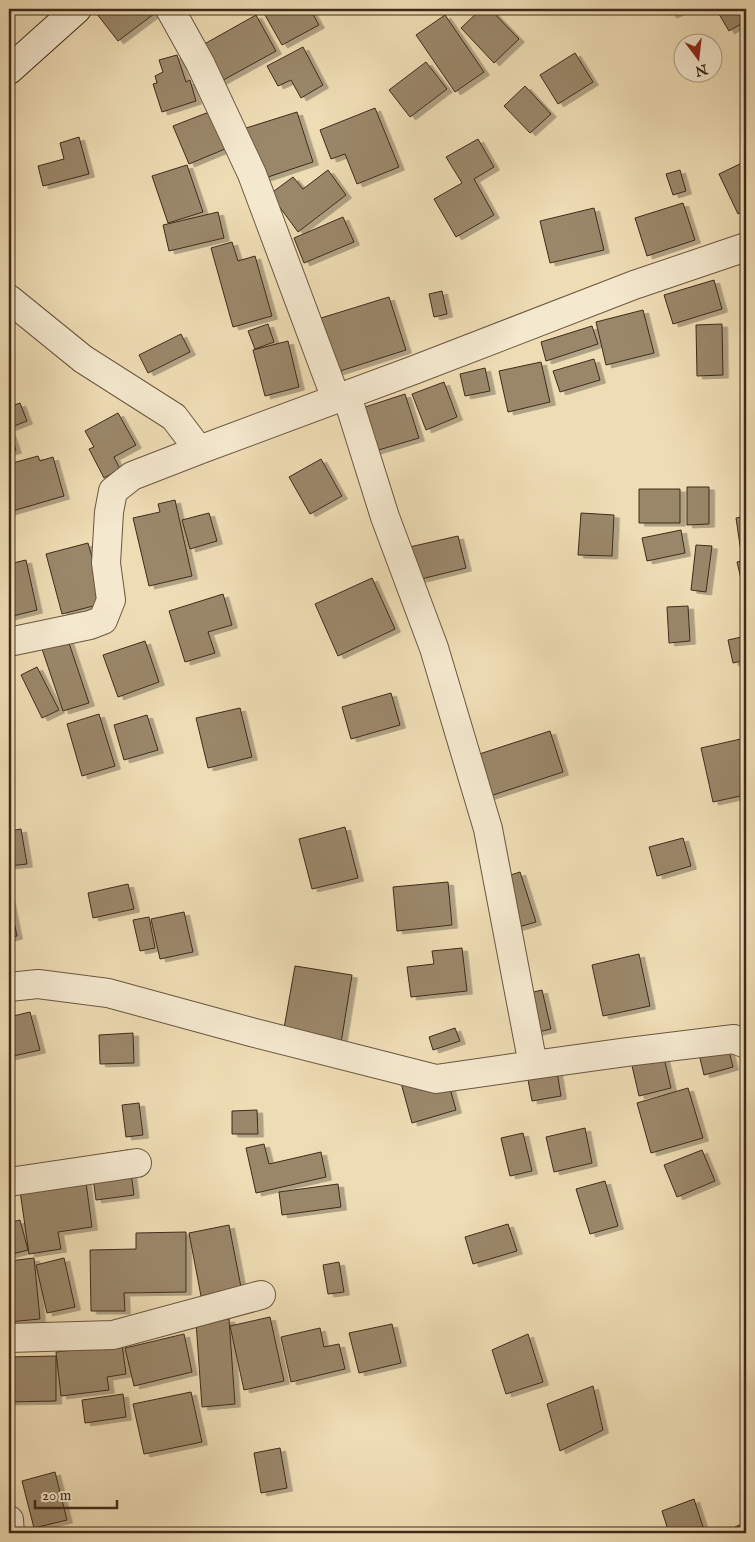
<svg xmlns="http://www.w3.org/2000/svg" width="755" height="1542" viewBox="0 0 755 1542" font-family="'IM FELL English',serif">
<defs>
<filter id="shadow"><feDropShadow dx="5.5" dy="3" stdDeviation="0" flood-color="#0004"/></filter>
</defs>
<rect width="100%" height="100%" fill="#eedcb4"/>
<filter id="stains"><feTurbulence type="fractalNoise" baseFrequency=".004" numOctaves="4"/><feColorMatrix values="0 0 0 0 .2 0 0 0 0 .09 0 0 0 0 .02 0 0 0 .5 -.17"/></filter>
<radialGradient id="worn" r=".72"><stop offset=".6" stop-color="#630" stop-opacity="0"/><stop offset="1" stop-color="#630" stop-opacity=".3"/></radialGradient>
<path fill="#9a876a" stroke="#3f2a1a" filter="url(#shadow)" d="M93 9H150L154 14 118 41Z
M276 9H310L319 25 282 45 265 15Z
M481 9H490L519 39 494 63 461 28Z
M668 9H686L671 15Z
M716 9H746V21L729 31Z
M256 15 276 51 218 83 199 47Z
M445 15 484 72 455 92 416 35Z
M303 47 323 85 301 98 291 80 278 86 267 66Z
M575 53 593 82 558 104 540 75Z
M177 55 186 82 190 80 196 101 162 112 153 84 157 83 155 76 163 72 159 60Z
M426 62 447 89 410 117 389 90Z
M525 86 551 114 530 133 504 106Z
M375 108 399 167 357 184 345 154 331 159 320 130Z
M209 112 225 149 189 164 173 126Z
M297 112 313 162 259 180 243 129Z
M79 137 89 174 43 186 38 166 64 159 60 143Z
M478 139 494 167 474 179 494 215 456 237 434 199 462 183 446 157Z
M746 161V209L738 214 719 174Z
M187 165 203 212 168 223 152 176Z
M328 170 346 195 298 232 270 194 293 177 303 189Z
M680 170 686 191 673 195 666 174Z
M683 203 695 240 647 256 635 218Z
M594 208 604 250 550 263 540 221Z
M218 212 224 238 169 251 163 225Z
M343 217 354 242 304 263 294 238Z
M232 242 238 261 255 256 272 316 233 327 211 248Z
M714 280 722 309 673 324 664 295Z
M442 291 447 314 434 317 429 294Z
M389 297 406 350 337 372 321 318Z
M643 310 654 353 606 365 596 322Z
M268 324 274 342 255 349 248 331Z
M722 324 723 375 697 376 696 325Z
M592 326 598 344 546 361 541 342Z
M181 334 190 352 148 373 139 355Z
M288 341 299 387 265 396 253 350Z
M594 359 600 380 560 392 553 371Z
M541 362 550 402 508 412 499 371Z
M485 368 490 391 465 396 460 374Z
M444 382 457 417 426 430 412 394Z
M405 394 419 438 372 452 359 409Z
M20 403 27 421 9 428V407Z
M118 413 136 445 114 457 120 469 104 478 89 449 94 447 85 431Z
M9 430 16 450 9 452Z
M38 456 40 461 53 457 64 496 9 512V464Z
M321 459 342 496 310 514 289 477Z
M687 487H709V524L687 525Z
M639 489H680V523H639Z
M175 500 192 576 149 586 133 518 160 512 158 504Z
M209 513 217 541 190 549 182 520Z
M581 513 614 515 612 556 578 555Z
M746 516V551L741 552 736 518Z
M681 530 685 553 647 561 642 538Z
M458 536 466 568 413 581 405 548Z
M88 543 105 603 62 614 46 554Z
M696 545 712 546 706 592 691 590Z
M26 560 37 610 9 617V564Z
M746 560V600L737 562Z
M372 578 395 629 338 656 315 604Z
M223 594 232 625 208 632 215 653 185 662 169 611Z
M688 606 690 641 669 643 667 607Z
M746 636V660L733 663 728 640Z
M68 640 89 703 63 711 42 649Z
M145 641 159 682 118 697 103 655Z
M37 667 59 710 42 718 21 675Z
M391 693 400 725 351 739 342 707Z
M240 708 252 757 208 768 196 718Z
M99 714 115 766 82 776 67 724Z
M147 715 158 750 124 760 114 725Z
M550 731 563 772 472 802 458 761Z
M745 738V795L713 802 701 748Z
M345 827 358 878 312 889 299 839Z
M21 829 27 864 9 866V831Z
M683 838 691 866 657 876 649 847Z
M520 872 536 922 501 932 486 883Z
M448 882 452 925 397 931 393 887Z
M128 884 134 909 93 918 88 893Z
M9 897 17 936 9 938Z
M184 912 193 952 160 959 151 919Z
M149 917 155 948 140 951 133 920Z
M462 948 467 991 411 997 407 967 434 964 432 951Z
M639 954 650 1006 603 1016 592 965Z
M295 966 352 975 341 1043 283 1034Z
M542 990 551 1029 518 1037 509 998Z
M30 1012 40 1050 9 1057V1017Z
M455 1028 460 1041 433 1050 429 1037Z
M133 1033 134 1063 100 1064 99 1035Z
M727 1043 733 1067 704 1075 698 1050Z
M662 1049 671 1088 639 1096 630 1057Z
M555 1059 561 1096 532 1101 525 1064Z
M445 1070 456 1110 412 1123 401 1083Z
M688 1088 703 1138 651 1153 637 1103Z
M139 1103 143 1135 126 1137 122 1105Z
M257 1110 258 1134H232V1111Z
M585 1128 592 1163 554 1172 546 1137Z
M523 1133 532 1171 510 1176 501 1138Z
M264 1144 269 1164 321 1152 326 1177 256 1193 246 1148Z
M128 1150 134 1195 96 1200 90 1156Z
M702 1150 715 1181 677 1197 664 1165Z
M85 1175 92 1227 58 1232 61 1249 29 1254 19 1184Z
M605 1181 618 1226 590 1234 576 1189Z
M338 1184 341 1207 282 1215 279 1192Z
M20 1220 28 1250 9 1255V1223Z
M508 1224 517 1251 473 1264 465 1237Z
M229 1225 241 1287 201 1296 189 1233Z
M186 1232V1292L124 1293 125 1311H91L90 1250 136 1249V1233Z
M34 1258 40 1319 9 1322V1261Z
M64 1258 75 1307 47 1313 36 1265Z
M339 1262 344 1292 328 1294 323 1265Z
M270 1317 284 1381 244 1390 230 1326Z
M229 1319 235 1404 202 1407 196 1322Z
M392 1324 401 1363 359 1373 349 1333Z
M320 1328 324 1347 339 1344 345 1369 291 1382 281 1337Z
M184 1334 192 1372 134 1386 125 1348Z
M528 1334 543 1382 506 1394 492 1350Z
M122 1344 126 1374 107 1377 109 1390 61 1396 56 1352Z
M56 1356V1401L9 1402V1357Z
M593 1386 603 1430 560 1451 547 1404Z
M191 1392 202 1442 144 1454 133 1404Z
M123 1394 126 1417 85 1423 82 1400Z
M280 1448 287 1488 261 1493 254 1453Z
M55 1472 67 1520 34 1528 22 1481Z
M746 1491V1515L740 1494Z
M694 1499 705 1533H669L662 1511Z
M746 1522V1533H737L735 1527Z"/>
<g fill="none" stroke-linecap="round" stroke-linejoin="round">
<g stroke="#6b5640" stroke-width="30">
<path id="street" d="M170 9 200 63 252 174 336 399
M9 299 83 359 174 417 199 450 414 370 634 285 746 247
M9 642 90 625 103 620 111 600 106 563 109 512 113 491 132 476 199 450
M9 987 38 984 108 993 251 1032 436 1079 533 1065 488 829 434 648 385 517 347 396
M533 1065 627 1052 734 1039 746 1044
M9 1182 137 1163
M9 1338 113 1335 261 1295
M9 1520 10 1533"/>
</g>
<g stroke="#3f2a1a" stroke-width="30">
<path id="secondary" d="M9 70 77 9"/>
</g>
<use href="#street" stroke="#f4e8ce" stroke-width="28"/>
<use href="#secondary" stroke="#f4e8ce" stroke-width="28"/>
</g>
<rect width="755" height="1542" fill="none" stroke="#eedcb4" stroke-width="30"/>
<rect x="10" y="10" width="735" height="1522" fill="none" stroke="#3f2a1a" stroke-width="2.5"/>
<rect x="15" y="15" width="725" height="1512" fill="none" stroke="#3f2a1a"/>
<g transform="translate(698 58) rotate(165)"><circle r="24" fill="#f4e8ce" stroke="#ac9c86"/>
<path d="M0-4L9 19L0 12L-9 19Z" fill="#8f2418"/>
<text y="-8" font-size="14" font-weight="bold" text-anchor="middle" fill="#3f2a1a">N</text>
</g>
<path d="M35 1500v8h82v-8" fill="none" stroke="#3f2a1a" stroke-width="2.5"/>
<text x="42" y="1500" font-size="15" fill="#3f2a1a" stroke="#f4e8ce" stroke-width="4" paint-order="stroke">20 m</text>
<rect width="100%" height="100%" filter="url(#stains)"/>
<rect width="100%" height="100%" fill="url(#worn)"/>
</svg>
